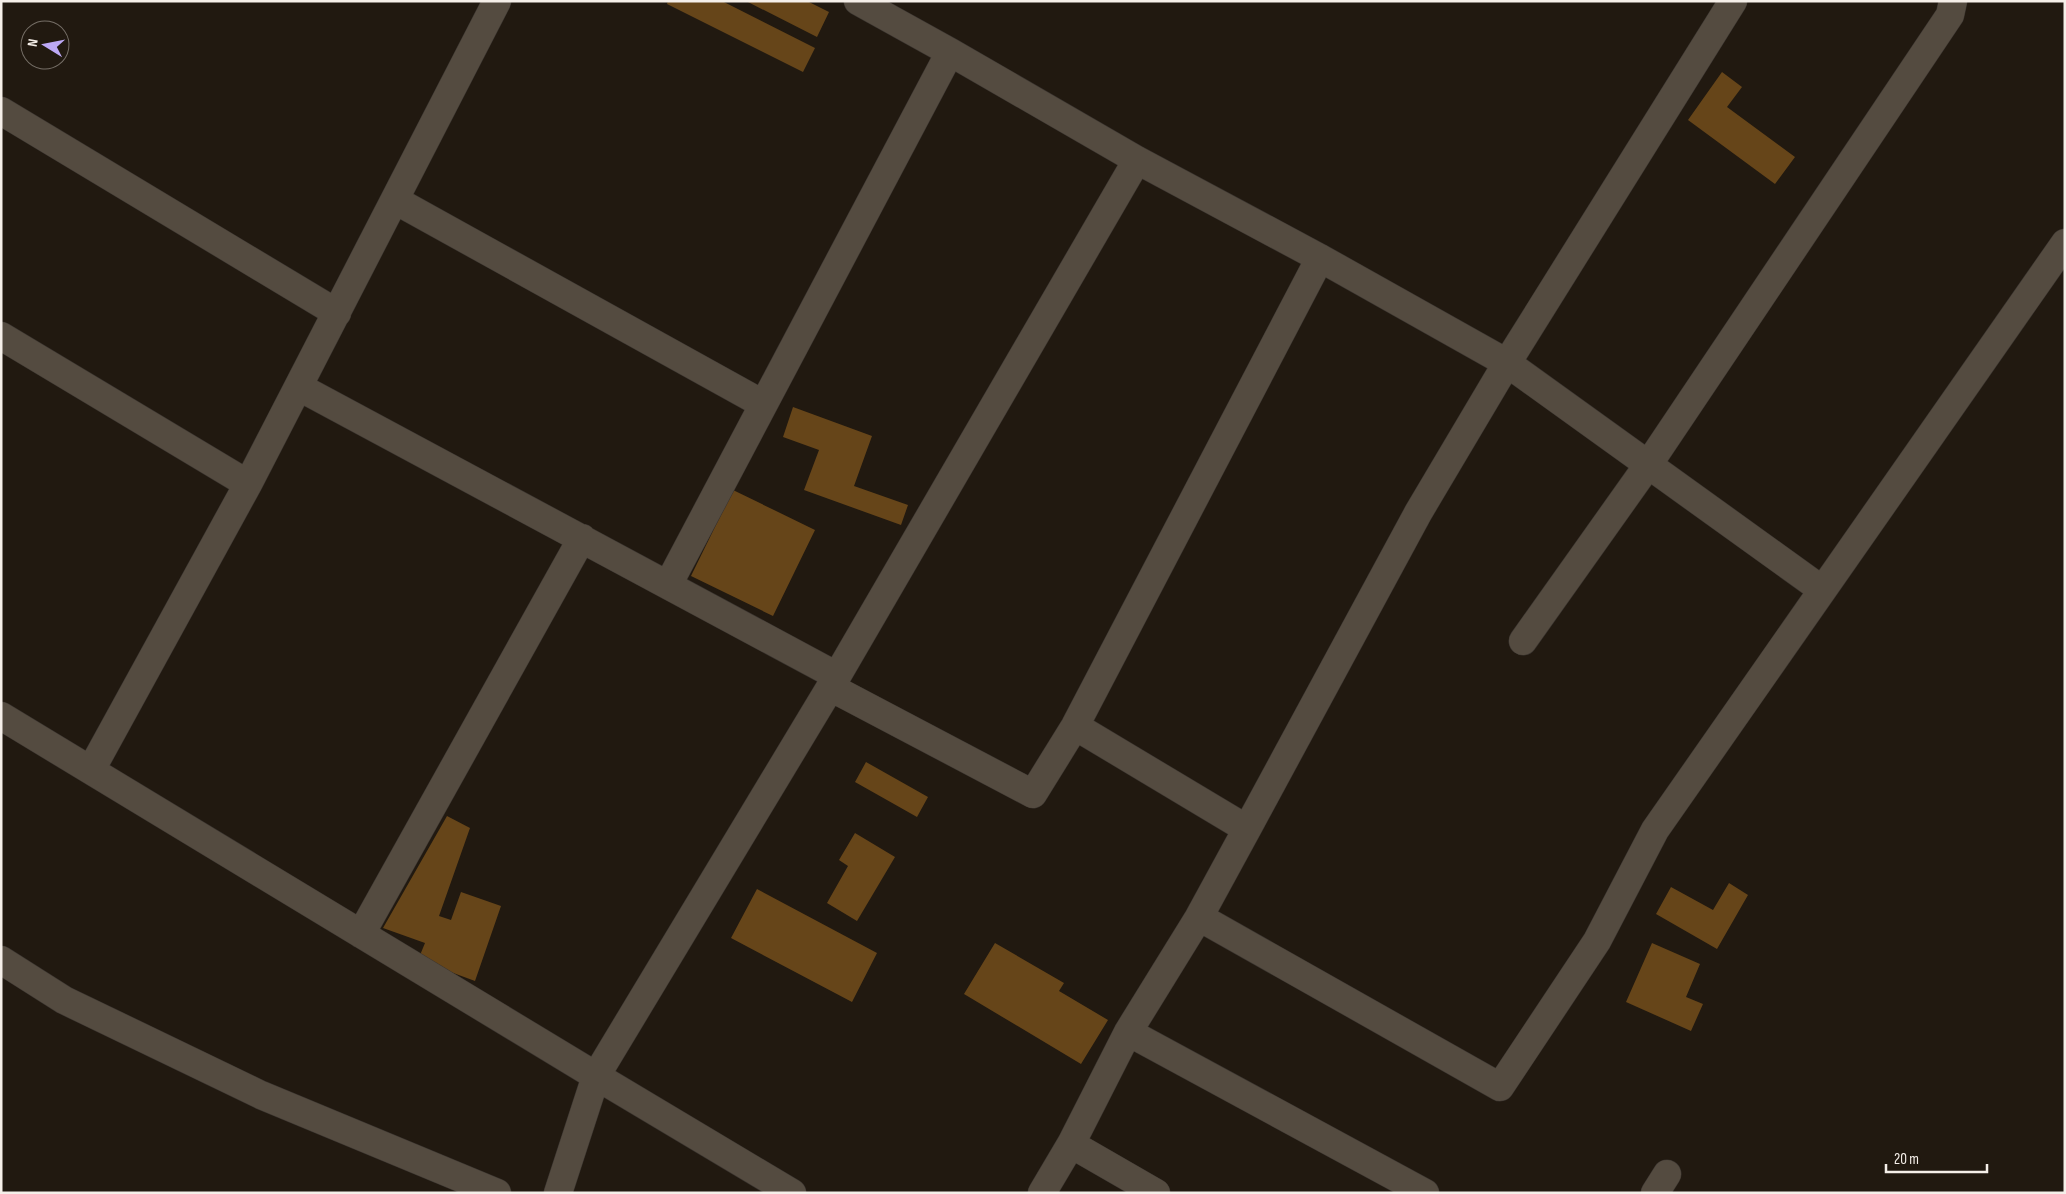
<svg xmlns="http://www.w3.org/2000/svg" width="2066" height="1194" viewBox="0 0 2066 1194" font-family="'Sofia Sans Condensed',sans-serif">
<rect width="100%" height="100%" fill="#211910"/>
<path fill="#664519" d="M668 1H722L815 48 803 72 667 4Z
M746 1H807L829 12 817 37Z
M1722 72 1742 87 1727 107 1795 157 1775 184 1688 120Z
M793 407 872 436 854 486 908 505 901 525 804 490 819 450 783 437Z
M733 490 815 530 773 616 691 576Z
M866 762 928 797 917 817 855 782Z
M447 816 470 828 439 916 451 920 461 892 501 906 475 981 418 960 425 943 383 928Z
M855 833 895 857 857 921 827 903 848 866 839 860Z
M1729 883 1748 895 1717 949 1656 914 1671 887 1713 910Z
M757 889 877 953 852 1002 731 938Z
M995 943 1064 983 1059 991 1108 1020 1081 1064 964 994Z
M1652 943 1700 964 1686 997 1703 1004 1691 1031 1626 1002Z"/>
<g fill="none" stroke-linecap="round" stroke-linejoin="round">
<g stroke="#3a342f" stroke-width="29">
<path id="minor" d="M858 1 950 52 1137 160 1320 258 1507 363 1821 589
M1 111 337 313
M395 200 763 404
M1 336 248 484 91 770
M299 387 837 676
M248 484 497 1
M668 585 950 52
M1523 641 1648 465 1950 15 1953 1
M830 687 1033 794 1075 726 1320 258
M1 716 596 1076 792 1193
M1075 726 1247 829 1418 513 1507 363 1733 1
M1199 917 1247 829
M361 934 582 538
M1 960 64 1000 261 1095 497 1193
M1128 1032 1425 1193
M1071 1144 1156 1193
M558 1193 596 1076 837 676 1137 160
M1042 1193 1071 1144 1128 1032 1199 917 1500 1087 1597 941 1655 830 2065 243
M1655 1193 1667 1174"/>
</g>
<use href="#minor" stroke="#544b40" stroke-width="28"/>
</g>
<rect width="2066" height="1194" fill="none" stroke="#f5efe9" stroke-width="5"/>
<g transform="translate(45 45) rotate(280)"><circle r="24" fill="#211910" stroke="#766f67"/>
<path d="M0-4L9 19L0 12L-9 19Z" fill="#bda9f5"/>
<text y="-8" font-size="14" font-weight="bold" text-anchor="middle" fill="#f5efe9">N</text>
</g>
<path d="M1886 1164v8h101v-8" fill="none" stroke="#f5efe9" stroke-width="2.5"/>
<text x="1894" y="1164" font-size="15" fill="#f5efe9" stroke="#211910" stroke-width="4" paint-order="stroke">20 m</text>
</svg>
